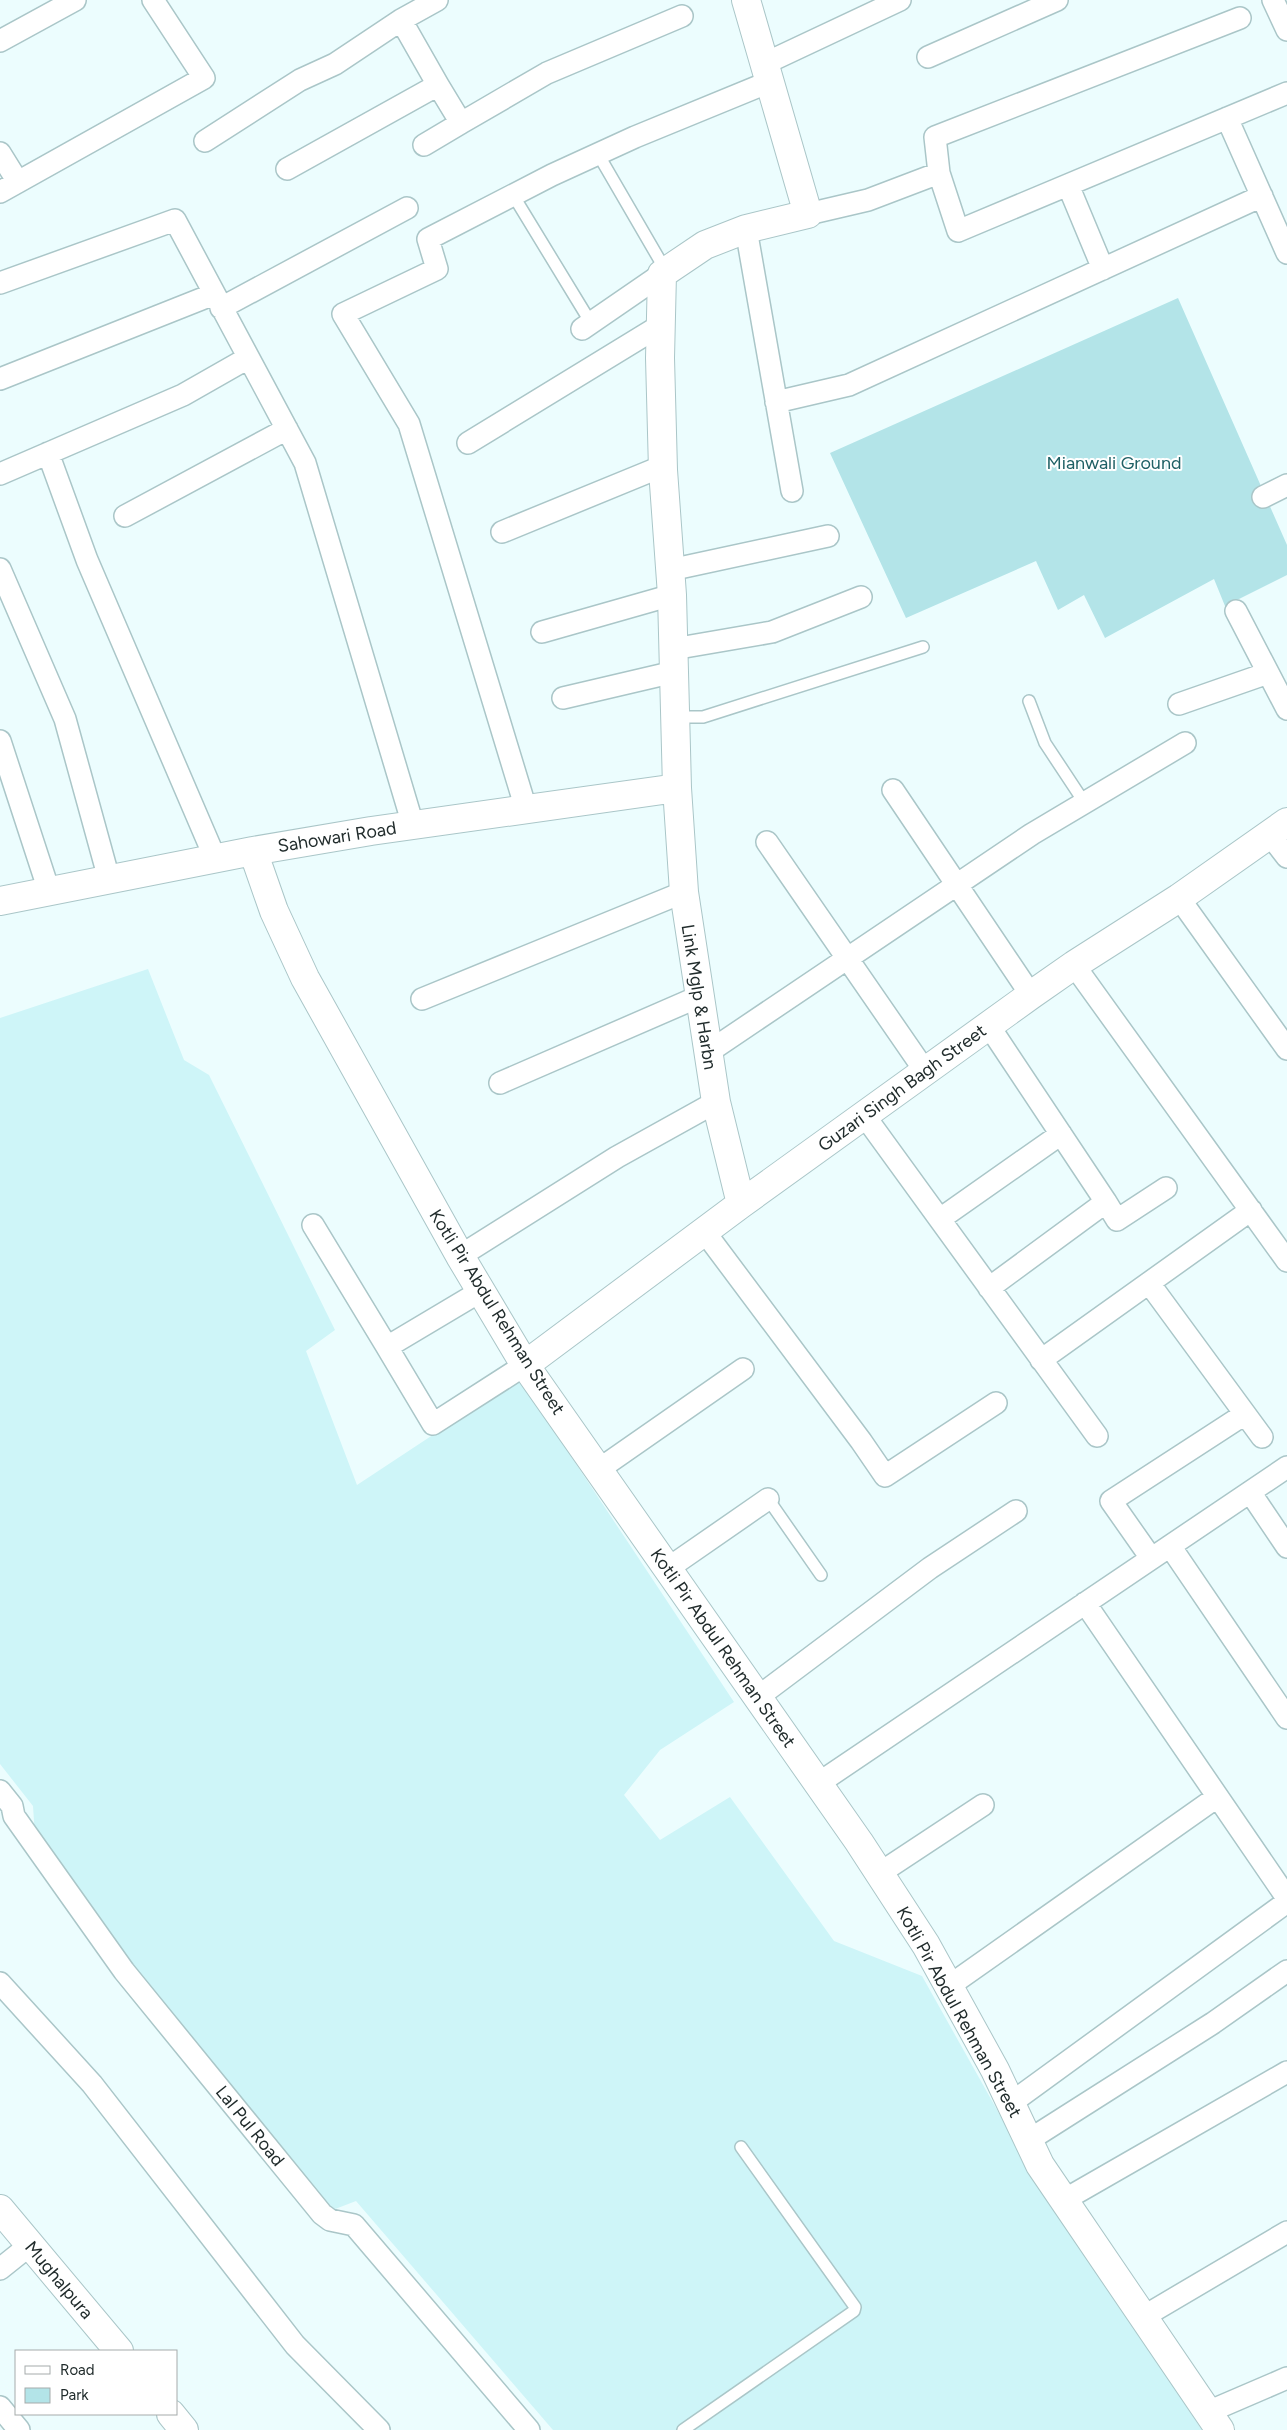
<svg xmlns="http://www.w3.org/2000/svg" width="1287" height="2430" viewBox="0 0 1287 2430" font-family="Figtree,sans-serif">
<rect width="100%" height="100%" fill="#ecfdfe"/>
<path fill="#cef5f8" d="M148 969 184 1060 209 1075 335 1330 306 1351 357 1485 519 1378 734 1702 660 1750 624 1795 660 1840 730 1797 834 1941 922 1976 1033 2174 1202 2430H553L356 2201 330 2211 178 2025 35 1836 33 1806 0 1764V1018Z"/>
<path fill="#b3e4e8" d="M1178 298 1287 545V575L1225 606 1214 579 1105 638 1084 595 1058 610 1036 561 906 618 830 453Z"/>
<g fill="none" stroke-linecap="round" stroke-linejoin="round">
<g stroke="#aac6c8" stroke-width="14">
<path id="service" d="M598 154 666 271
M513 195 591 323
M1029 701 1045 743 1084 802
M675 717H703L923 647
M768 1499 821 1575
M683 2430 854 2311 855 2307 741 2147"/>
</g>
<g stroke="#aac6c8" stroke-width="24">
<path id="minor" d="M1273 0 1287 30
M1240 18 935 137 939 173 958 231 1287 93
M0 41 75 0
M928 57 1057 0
M764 64 900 0
M1227 118 1287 253
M461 123 547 73 682 16
M205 141 300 80 335 64 401 20 437 0
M424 145 461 123 438 85
M0 153 18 182
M287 169 438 85 401 20
M1068 185 1103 269
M0 192 204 78 153 0
M808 214 868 200 939 173
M746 229 792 491
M0 283 175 220 305 463 413 825
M221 308 407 208
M582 329 662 274
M0 379 214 294
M776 402 849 385 1262 196
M468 443 661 325
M48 453 87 560 215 858
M0 474 183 395 248 358
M1263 497 1287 485
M125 516 287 429
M502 532 663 466
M0 569 65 719 109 879
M670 570 828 536
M1236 611 1287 709
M542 632 672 595
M673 649 772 632 861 597
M563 698 674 672
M1179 704 1268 673
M0 741 49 891
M893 790 1031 995
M526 809 409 424 343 314 437 269 428 239 552 175 635 137 769 82
M1269 834 1287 857
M767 842 925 1071
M1179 898 1287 1049
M1074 965 1287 1261
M422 999 684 892
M989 1026 1106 1202
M707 1053 1032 834 1185 743
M500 1083 698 997
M864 1115 1097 1436
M940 1219 1061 1134
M313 1225 387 1347
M704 1231 861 1441 885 1476 996 1403
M460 1256 617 1157 716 1102
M1149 1283 1262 1437
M989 1288 1106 1202 1117 1220 1166 1188
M481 1291 387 1347 433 1424 525 1365
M1041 1360 1251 1210
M598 1470 743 1369
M1250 1492 1287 1547
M1170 1546 1287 1718
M1151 1558 1111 1501 1245 1414
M667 1569 768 1499
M1085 1603 1287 1898
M758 1697 930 1568 1016 1511
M819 1783 1287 1467
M0 1791 12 1806 14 1816 124 1971 322 2214 330 2220 354 2225 529 2430
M880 1873 983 1805
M0 1983 92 2084 295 2345 379 2430
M949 1986 1217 1797
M1011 2103 1287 1902
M1029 2140 1213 2023 1287 1971
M1064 2200 1287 2072
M0 2269 30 2245
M1143 2317 1287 2232
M0 2407 19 2430
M1208 2412 1287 2378"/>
</g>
<g stroke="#aac6c8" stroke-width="30">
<path id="tertiary" d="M253 851 274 911 305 978 460 1256 525 1365 859 1842 926 1945 995 2070 1040 2165 1220 2430
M0 901 253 851 371 831 677 788
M741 1204 716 1102 684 892 677 788 672 595 663 470 660 358 662 274 705 245 746 229 808 214 746 0
M525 1365 741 1204 1031 995 1074 965 1179 898 1287 822
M0 2209 119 2351
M171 2414 184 2430"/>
</g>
<use href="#service" stroke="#fff" stroke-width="11"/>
<use href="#minor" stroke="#fff" stroke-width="21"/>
<use href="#tertiary" stroke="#fff" stroke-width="28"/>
</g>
<g text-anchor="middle" stroke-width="4" stroke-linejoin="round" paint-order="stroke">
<g font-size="18" fill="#1e6065" stroke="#fff">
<text x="1114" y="469">Mianwali Ground</text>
</g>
<g font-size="18" fill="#212c2c" stroke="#fff">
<text transform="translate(337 837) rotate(-9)" y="6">Sahowari Road</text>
<text transform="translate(699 997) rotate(81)" y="6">Link Mglp &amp; Harbn</text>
<text transform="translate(902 1088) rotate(-36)" y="6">Guzari Singh Bagh Street</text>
<text transform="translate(497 1312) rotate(58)" y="6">Kotli Pir Abdul Rehman Street</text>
<text transform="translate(723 1648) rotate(55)" y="6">Kotli Pir Abdul Rehman Street</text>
<text transform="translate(959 2012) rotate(61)" y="6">Kotli Pir Abdul Rehman Street</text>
<text transform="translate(250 2126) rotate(51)" y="6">Lal Pul Road</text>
<text transform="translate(59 2280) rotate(50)" y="6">Mughalpura</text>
</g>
</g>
<rect x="15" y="2350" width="162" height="65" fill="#ffffff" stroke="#a6abab"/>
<rect x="25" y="2366" width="25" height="8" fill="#ffffff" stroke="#a6abab"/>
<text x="60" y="2375" font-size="15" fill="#212c2c">Road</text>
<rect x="25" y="2388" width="25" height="15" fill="#b3e4e8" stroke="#a6abab"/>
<text x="60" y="2400" font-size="15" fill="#212c2c">Park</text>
</svg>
